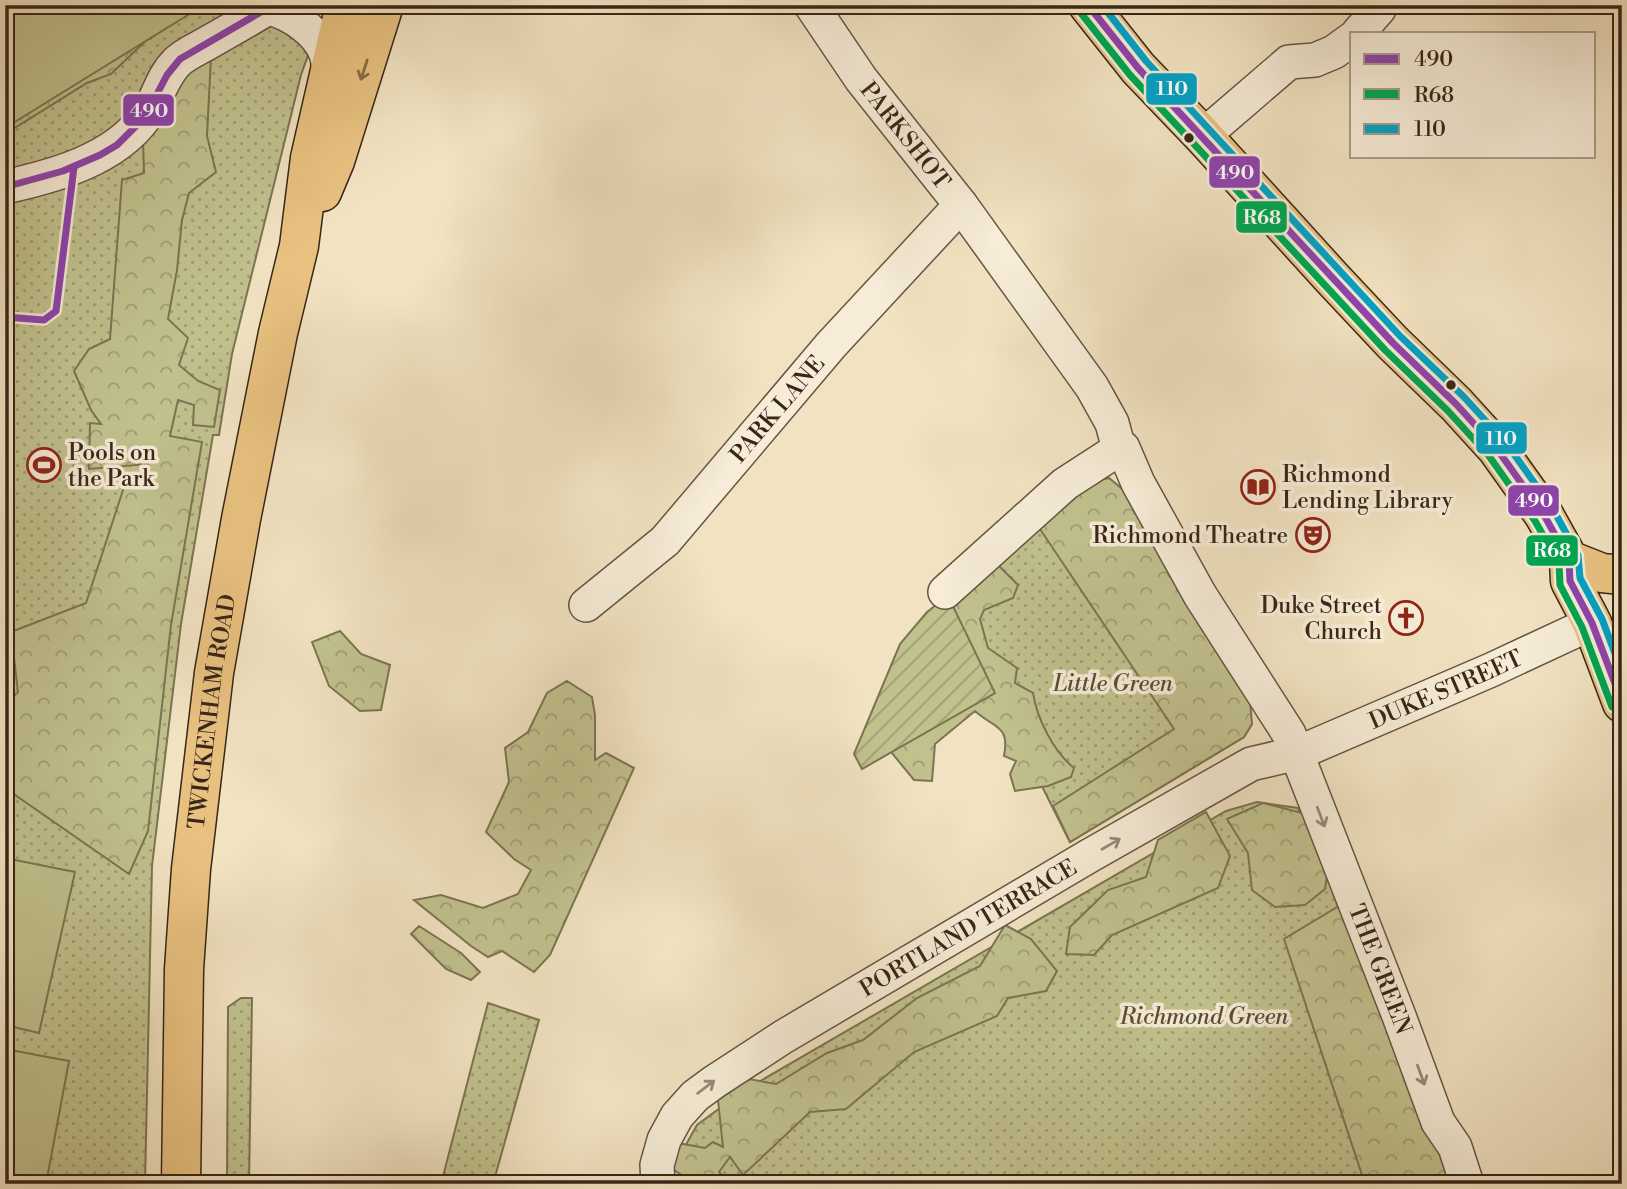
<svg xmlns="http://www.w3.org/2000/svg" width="1627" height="1189" viewBox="0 0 1627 1189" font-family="'Libre Bodoni',serif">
<defs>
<pattern id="grass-dots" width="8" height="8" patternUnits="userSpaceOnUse" patternTransform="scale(1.75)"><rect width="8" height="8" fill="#c1c18e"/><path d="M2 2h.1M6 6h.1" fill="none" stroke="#9e9d73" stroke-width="1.8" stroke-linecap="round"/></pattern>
<pattern id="forest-crowns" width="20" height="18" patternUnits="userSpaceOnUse" patternTransform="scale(1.75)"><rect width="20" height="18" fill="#c1c18e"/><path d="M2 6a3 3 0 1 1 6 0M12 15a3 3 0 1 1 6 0" fill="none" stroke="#9e9d73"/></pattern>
<pattern id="garden-furrows" width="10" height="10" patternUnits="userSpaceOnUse" patternTransform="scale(1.75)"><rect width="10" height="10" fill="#c1c18e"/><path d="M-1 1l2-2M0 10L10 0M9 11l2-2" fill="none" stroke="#9e9d73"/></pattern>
</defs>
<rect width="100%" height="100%" fill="#f1e2c1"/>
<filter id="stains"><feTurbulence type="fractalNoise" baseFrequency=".00286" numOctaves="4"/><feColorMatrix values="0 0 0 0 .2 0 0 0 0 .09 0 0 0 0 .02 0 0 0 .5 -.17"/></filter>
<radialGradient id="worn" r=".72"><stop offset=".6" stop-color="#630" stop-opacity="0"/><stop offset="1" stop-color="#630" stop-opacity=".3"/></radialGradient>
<path fill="url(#grass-dots)" stroke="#7c7453" stroke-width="2" d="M5 5H275L312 44 301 75 232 354 219 435H213L181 624 152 866 145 1184H5Z
M1109 478 1252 724 1244 737 1070 842 995 693 963 592 1088 482Z
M1257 802 1298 808 1424 1107 1454 1184H683V1150L697 1125 743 1091 1226 811Z
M241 998H252L249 1184H227L228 1007Z
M488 1003 539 1020 493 1184H441Z"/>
<path fill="url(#forest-crowns)" stroke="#7c7453" stroke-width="2" d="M153 34 111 74 87 83 5 134V119Z
M184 52 211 57 207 136 216 172 189 193 182 220 177 270 168 319 188 338 179 365 198 381 220 390 214 427 193 425 194 405 178 400 170 436 202 442 171 625 148 831 129 874 5 788V704L18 692 11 632 86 603 126 481 150 472 148 464 89 469 90 423 101 424 91 410 74 371 89 349 110 339 122 180 144 173 143 140Z
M1109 478 1126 492 1250 700 1252 724 1244 737 1070 842 1053 806 1174 729 1038 526 1088 482Z
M996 563 1018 585 1013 598 984 610 980 619 988 648 1017 668 1015 683 1033 693C1037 719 1054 752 1074 768L1071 777 1048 786 1015 791 1010 774 1016 761 1004 756C1010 725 995 729 975 711L935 744 932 781 914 780 887 747 937 616Z
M340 631 361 654 390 665 381 710 360 711 329 686 312 642Z
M567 681 592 697 595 715V760L606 753 634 768 550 955 534 972 502 951 488 957 471 946 414 900 441 895 483 908 518 894 531 870 514 859 486 832 509 782 505 748 528 732 547 693Z
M1263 803 1306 814 1328 870 1325 889 1305 905 1275 907 1252 890 1248 853 1227 819Z
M1206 812 1230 856 1218 888 1112 935 1094 955 1066 954 1070 927 1108 890 1146 877 1158 840Z
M1339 906 1454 1184H1365L1284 939Z
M1005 925 1031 939 1057 971 1046 991 1008 998 997 1016 914 1052 846 1109 810 1112 743 1175 730 1157 719 1172 730 1184H677L680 1174 668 1166 672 1142 705 1148 713 1142 723 1147 718 1100 749 1079 776 1084 827 1053 863 1040 917 998 980 966Z
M419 926 461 953 480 972 471 980 446 969 411 934Z"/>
<path fill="url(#garden-furrows)" stroke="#7c7453" stroke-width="2" d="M948 596 995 693 862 769 854 754 900 644 927 612Z"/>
<path fill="#c1c18e" stroke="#7c7453" stroke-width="2" d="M5 5H204L5 128Z
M5 858 75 872 39 1033 5 1025Z
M5 1049 69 1061 46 1184H5Z"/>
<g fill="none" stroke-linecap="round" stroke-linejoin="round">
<g stroke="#665542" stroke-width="36">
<g id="minor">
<path id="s1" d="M811 5 861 79 961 205 1092 387 1112 423 1119 449 1123 448 1138 483 1200 595 1289 734 1399 1016 1438 1122 1455 1147 1467 1184"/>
<path d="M268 8C290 13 318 31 326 54 328 59 328 66 329 71"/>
<path d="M1358 33 1379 9"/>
<path d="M1203 136 1289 62 1315 60 1334 52 1352 39"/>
<path d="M5 187C54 176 114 160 145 117 158 99 161 78 177 62 184 55 195 50 204 45 227 32 250 19 273 5"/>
<path d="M945 592 1065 484 1119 449"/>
<path id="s2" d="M586 605 665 541 831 345 961 205"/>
<path id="s3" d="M658 1184 657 1165 664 1140 677 1116 695 1096 714 1082 783 1037 1089 856 1251 764 1298 753 1491 670 1592 623"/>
</g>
</g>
<g stroke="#382618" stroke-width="41">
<path id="major" d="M1088 5 1138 68 1203 136 1332 278 1393 343 1456 404 1497 449 1544 515 1569 560 1570 581 1592 623 1622 703
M1569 560 1602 573 1622 575"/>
</g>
<g stroke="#382618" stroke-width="41">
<g id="highway">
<path d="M322 192 335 161 384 5"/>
<path id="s4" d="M181 1184 184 969 191 869 214 673 241 519 278 333 299 246 310 158 345 5"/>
</g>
</g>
<use href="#minor" stroke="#f6ecd7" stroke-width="33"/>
<use href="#major" stroke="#e8c180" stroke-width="38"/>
<use href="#highway" stroke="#e8c180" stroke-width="38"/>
<g stroke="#f6ecd7" stroke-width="12">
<path id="bus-1" d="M1088 5 1138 68 1393 343 1456 404 1497 449 1544 515 1569 560 1570 581 1592 623 1622 702
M5 187 63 171 100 155 117 145 145 117 167 75 180 59 273 5
M5 317 44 320 56 311 74 167"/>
</g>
<g stroke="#f6ecd7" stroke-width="12">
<path id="bus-2" d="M1080 12 1130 75 1385 350 1448 411 1489 456 1535 521 1559 563 1560 585 1582 627 1612 707"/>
</g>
<g stroke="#f6ecd7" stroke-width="12">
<path id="bus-3" d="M1102 5 1146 61 1400 336 1463 396 1506 443 1553 509 1578 555 1580 578 1602 619 1622 672"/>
</g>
<use href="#bus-1" stroke="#8e44ad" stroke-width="7"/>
<use href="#bus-2" stroke="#00a651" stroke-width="7"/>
<use href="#bus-3" stroke="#03a2c5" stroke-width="7"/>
</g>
<defs><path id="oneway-shaft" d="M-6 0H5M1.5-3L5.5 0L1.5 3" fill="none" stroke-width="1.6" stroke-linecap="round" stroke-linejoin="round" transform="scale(1.75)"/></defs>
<use stroke="#876c47" href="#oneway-shaft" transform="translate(364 70) rotate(108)"/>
<g stroke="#978978">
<use href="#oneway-shaft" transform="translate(1321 817) rotate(69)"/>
<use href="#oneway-shaft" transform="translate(1111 844) rotate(-30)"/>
<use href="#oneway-shaft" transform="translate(1421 1075) rotate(70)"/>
<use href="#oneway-shaft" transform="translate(706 1087) rotate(-37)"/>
</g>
<defs>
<g id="stadium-ring" transform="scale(1.75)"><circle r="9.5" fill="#f6ecd7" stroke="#8f2418" stroke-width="1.5"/><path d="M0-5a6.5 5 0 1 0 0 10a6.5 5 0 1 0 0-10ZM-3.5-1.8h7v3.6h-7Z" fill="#8f2418"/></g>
<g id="library-ring" transform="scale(1.75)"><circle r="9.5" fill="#f6ecd7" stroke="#8f2418" stroke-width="1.5"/><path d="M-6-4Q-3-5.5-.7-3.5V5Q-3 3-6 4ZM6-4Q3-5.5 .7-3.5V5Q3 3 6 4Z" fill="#8f2418"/></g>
<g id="theatre-ring" transform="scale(1.75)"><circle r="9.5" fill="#f6ecd7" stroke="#8f2418" stroke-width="1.5"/><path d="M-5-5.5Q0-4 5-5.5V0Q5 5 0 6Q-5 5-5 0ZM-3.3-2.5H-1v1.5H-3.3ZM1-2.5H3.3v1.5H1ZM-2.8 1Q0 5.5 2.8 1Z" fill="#8f2418"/></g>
<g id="church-ring" transform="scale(1.75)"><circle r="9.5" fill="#f6ecd7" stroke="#8f2418" stroke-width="1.5"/><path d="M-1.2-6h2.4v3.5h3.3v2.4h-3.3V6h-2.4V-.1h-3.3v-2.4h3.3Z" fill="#8f2418"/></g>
</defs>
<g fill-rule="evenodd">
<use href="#stadium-ring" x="44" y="465"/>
<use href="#library-ring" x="1258" y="487"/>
<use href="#theatre-ring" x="1313" y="535"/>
<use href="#church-ring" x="1406" y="618"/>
</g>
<g fill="#382618" stroke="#f6ecd7" stroke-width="2.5">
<circle cx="1189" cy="138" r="6"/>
<circle cx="1451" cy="385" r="6"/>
</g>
<g text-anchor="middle" stroke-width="7" stroke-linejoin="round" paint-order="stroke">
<g font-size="23" fill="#382618" stroke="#f6ecd7">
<text dy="8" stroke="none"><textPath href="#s1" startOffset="161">PARKSHOT</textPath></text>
<text dy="8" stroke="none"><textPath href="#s2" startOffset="275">PARK LANE</textPath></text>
<text dy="8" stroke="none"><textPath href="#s3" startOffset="956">DUKE STREET</textPath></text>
<text dy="8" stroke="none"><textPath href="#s4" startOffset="474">TWICKENHAM ROAD</textPath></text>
<text dy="8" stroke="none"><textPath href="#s3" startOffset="420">PORTLAND TERRACE</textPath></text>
<text dy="8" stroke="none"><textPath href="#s1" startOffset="1130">THE GREEN</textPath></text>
</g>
<g font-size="23" fill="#382618" stroke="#f6ecd7" text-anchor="start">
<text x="68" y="460">Pools on<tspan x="68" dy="26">the Park</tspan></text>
<text x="1282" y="482">Richmond<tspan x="1282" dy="26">Lending Library</tspan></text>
<text x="1288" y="543" text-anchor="end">Richmond Theatre</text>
<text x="1382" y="613" text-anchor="end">Duke Street<tspan x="1382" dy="26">Church</tspan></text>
</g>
<g font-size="23" font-style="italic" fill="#5a4d36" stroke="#f6ecd7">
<text x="1113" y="691">Little Green</text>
<text x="1204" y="1024">Richmond Green</text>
</g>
</g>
<g stroke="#f6ecd7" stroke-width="2.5">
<rect x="1145" y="72" width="53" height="34" rx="7" fill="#03a2c5"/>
<rect x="122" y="93" width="53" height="34" rx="7" fill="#8e44ad"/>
<rect x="1208" y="155" width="53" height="34" rx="7" fill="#8e44ad"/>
<rect x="1235" y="200" width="53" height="34" rx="7" fill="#00a651"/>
<rect x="1475" y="421" width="53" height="34" rx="7" fill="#03a2c5"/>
<rect x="1507" y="484" width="53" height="33" rx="7" fill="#8e44ad"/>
<rect x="1525" y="534" width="54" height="33" rx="7" fill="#00a651"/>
</g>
<g font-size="19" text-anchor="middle" font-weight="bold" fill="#fff">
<text x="1172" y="95">110</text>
<text x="149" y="117">490</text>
<text x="1235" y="179">490</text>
<text x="1262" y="224">R68</text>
<text x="1501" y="445">110</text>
<text x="1534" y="507">490</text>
<text x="1552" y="557">R68</text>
</g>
<rect width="1627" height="1189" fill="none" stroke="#f1e2c1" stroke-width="28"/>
<rect x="7" y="7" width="1613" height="1175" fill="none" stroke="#382618" stroke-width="3.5"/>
<rect x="14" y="14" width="1599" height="1161" fill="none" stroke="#382618" stroke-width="2"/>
<rect x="1350" y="32" width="245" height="126" fill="#f6ecd7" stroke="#aa9d8b" stroke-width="2"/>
<rect x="1364" y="54" width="35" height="10" fill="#8e44ad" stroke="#aa9d8b" stroke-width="2"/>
<text x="1414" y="66" font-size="21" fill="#382618">490</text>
<rect x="1364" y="89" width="35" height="10" fill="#00a651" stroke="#aa9d8b" stroke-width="2"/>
<text x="1414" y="102" font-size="21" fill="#382618">R68</text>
<rect x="1364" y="124" width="35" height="10" fill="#03a2c5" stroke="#aa9d8b" stroke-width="2"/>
<text x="1414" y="136" font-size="21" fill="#382618">110</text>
<rect width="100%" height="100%" filter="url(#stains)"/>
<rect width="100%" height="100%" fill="url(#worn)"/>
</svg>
